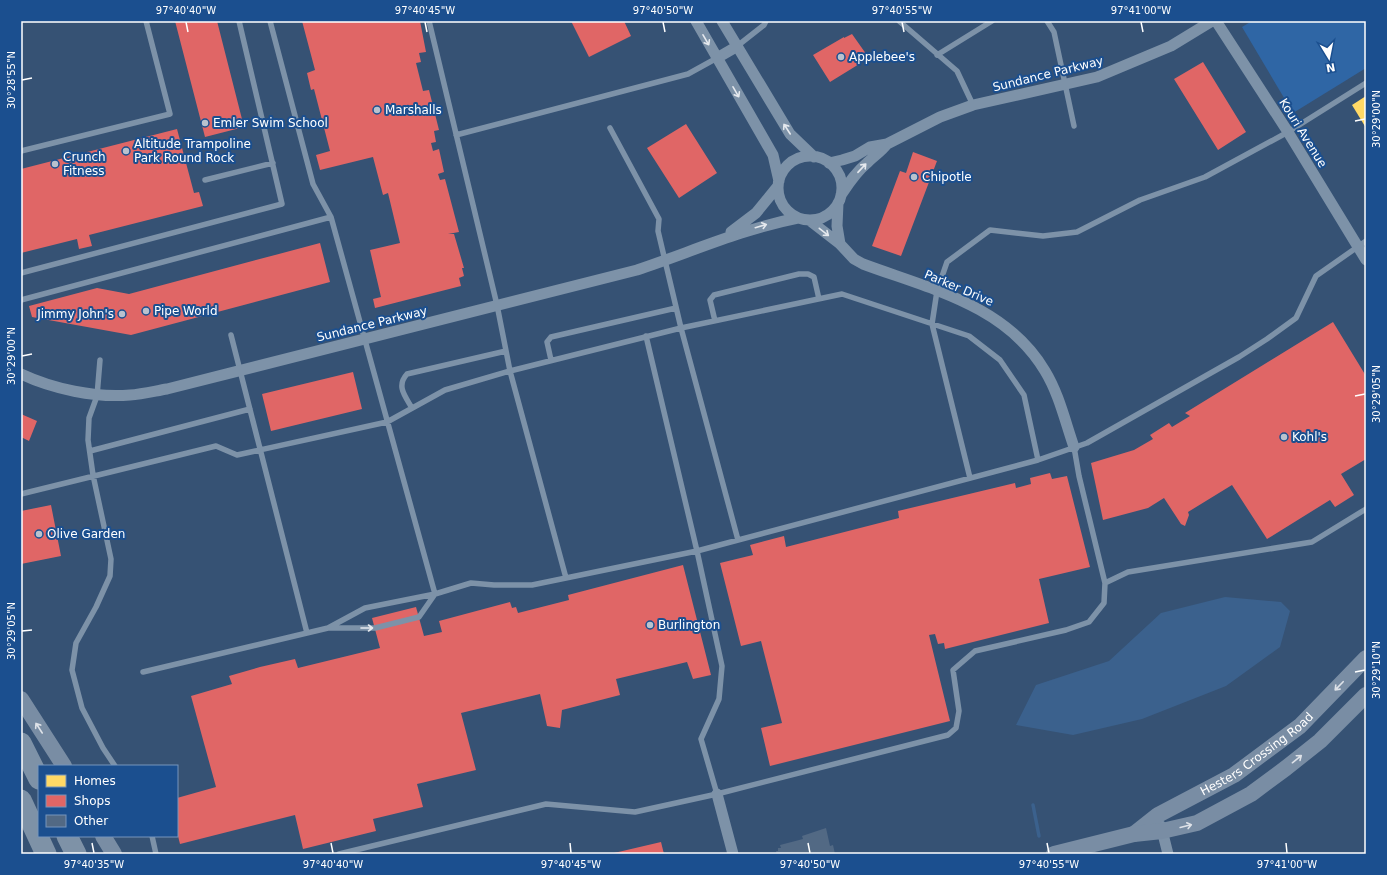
<svg xmlns="http://www.w3.org/2000/svg" width="1387" height="875" viewBox="0 0 1387 875" font-family="'DejaVu Sans',sans-serif">
<rect width="100%" height="100%" fill="#365274"/>
<path fill="#2f66a5" d="M1252 21H1366V68L1293 113 1242 27Z"/>
<path fill="#3b618d" d="M1225 597 1281 602 1290 611 1280 647 1226 686 1142 719 1073 735 1016 725 1036 685 1109 661 1161 613Z"/>
<path fill="#ffd966" d="M1366 96V128L1352 105Z"/>
<path fill="#e06666" d="M175 21H217L244 127 205 137Z
M302 21H420L426 52 419 53 421 62 416 63 423 91 429 90 439 130 434 131 436 142 431 143 433 151 439 149 444 172 438 174 440 180 445 179 459 232 448 234H454L464 268H462L464 276 459 278 461 286 375 308 373 299 381 297 370 250 400 243 388 193 383 195 373 157 320 170 316 155 330 151 314 89 311 90 307 73 315 70Z
M571 21H624L631 36 589 57Z
M852 34 869 58 830 82 813 55 844 37V38Z
M1203 62 1246 132 1218 150 1174 79Z
M686 124 717 173 679 198 647 148Z
M177 129 194 193 199 192 203 206 89 235 92 246 79 249 77 239 21 253V169Z
M913 152 937 161 901 256 872 246 900 171 906 173Z
M320 243 330 282 131 335 32 317 29 306 97 288 129 294Z
M1333 322 1366 376V459L1341 474 1354 495 1335 507 1330 500 1267 539 1232 485 1188 512 1189 515 1185 526 1181 524 1164 498 1148 508 1103 520 1091 463 1134 450 1153 439 1150 435 1169 423 1172 427 1190 416 1185 413Z
M353 372 362 409 271 431 262 394Z
M21 414 37 421 29 441 21 437Z
M1050 473 1052 479 1067 476 1090 567 1039 579 1049 623 945 649 944 643 938 644 935 634 929 635 950 721 770 766 761 728 782 723 761 641 741 646 720 563 753 555 750 545 784 536 786 547 899 518 898 511 1015 483 1016 488 1031 484 1030 478Z
M51 505 61 556 21 564V511Z
M683 565 711 675 693 679 687 662 616 679 620 695 562 710 560 728 547 726 540 694 461 713 476 770 417 784 423 807 373 819 376 831 303 849 295 815 180 844 177 832V798L216 787 191 696 232 684 229 676 260 667 295 659 298 668 380 648 372 618 416 607 424 636 442 632 439 621 510 602 512 608 516 607 518 613 569 600 568 595Z
M661 842 664 854H614V853Z"/>
<g fill="none" stroke-linecap="round" stroke-linejoin="round">
<path stroke="#3b618d" stroke-width="3.5" d="M1033 805 1039 836"/>
</g>
<path fill="#526984" d="M826 828 830 846 833 845 835 854H777L776 851H778V848H781L780 845 803 839 802 836Z"/>
<g fill="none" stroke-linecap="round" stroke-linejoin="round">
<path stroke="#7d92a8" stroke-width="5.5" d="M270 21 313 184 331 217 435 594 419 617 375 628H330
M429 21 497 305 510 371 566 578
M899 21 957 71 973 105
M1047 21 1054 32 1074 126
M736 47 764 25 766 21
M937 55 992 21
M610 128 659 219 658 231 681 328 738 540
M456 135 688 74 717 58
M21 151 170 114 146 21
M205 180 273 163
M21 273 282 204 239 21
M21 300 331 217
M715 321 710 300 714 295 799 274H808L814 277 819 299
M231 335 307 633
M646 336 697 551 722 666 719 699 701 739 717 794
M100 360 97 396 89 418 88 440 93 475 111 559 110 576 96 607 76 643 72 670 82 708 103 748 115 766
M551 360 547 342 551 337 676 308
M412 408C405 396 396 386 407 374L506 351
M90 451 250 409
M970 478 932 324 937 291 947 262 990 230 1043 236 1077 232 1140 200 1205 177 1288 132 1366 83
M21 494 216 446 237 455 387 422 445 390 510 371 681 328 842 294 969 336 1000 360 1024 395 1038 460
M1105 583 1128 572 1312 542 1366 509
M143 672 328 628 365 608 435 594 471 583 494 585H532L697 551 1038 460 1087 443 1239 357 1267 339 1296 318 1316 276 1366 241
M152 836 156 854
M339 854 546 804 635 812 717 794 948 735 956 728 959 711 953 670 975 651 1066 630 1089 622 1104 603 1105 583 1079 476 1074 447"/>
<path stroke="#7d92a8" stroke-width="11" d="M696 21 773 155 779 181
M722 21 790 134 814 157
M1216 21 1288 132 1366 260
M717 58 736 47
M778 188a32 32 0 1 1 64 0a32 32 0 1 1-64 0Z
M829 163 842 160 855 156 870 147 887 144 940 117 973 105 1097 77 1171 46 1212 21
M841 195C849 183 856 172 867 163 874 156 881 152 887 144
M838 203 837 226 840 244
M809 220 840 244 854 259 863 264C930 289 1006 305 1045 371 1059 394 1065 421 1074 447
M731 232 756 213 778 186
M21 374C53 389 95 398 130 395 142 394 155 391 167 389L637 270C691 252 742 229 798 218
M717 794 733 854
M1161 826 1168 854"/>
<g stroke="#798da4" stroke-width="16">
<path d="M21 699 64 766"/>
<path id="s1" d="M1134 834 1158 815 1234 775 1300 726 1366 658"/>
<path d="M103 836 114 854"/>
<path d="M1054 854 1134 834 1162 831 1197 823 1251 794 1286 768 1320 741 1366 695"/>
</g>
<path stroke="#7e92a7" stroke-width="21" d="M21 743 39 779
M21 800 46 854
M67 836 76 854"/>
</g>
<defs><path id="oneway-shaft" d="M-6 0H5M1.5-3L5.5 0L1.5 3" fill="none" stroke-width="1.6" stroke-linecap="round" stroke-linejoin="round"/></defs>
<g stroke="#e5e9ee">
<use href="#oneway-shaft" transform="translate(706 40) rotate(60)"/>
<use href="#oneway-shaft" transform="translate(736 92) rotate(60)"/>
<use href="#oneway-shaft" transform="translate(787 129) rotate(-123)"/>
<use href="#oneway-shaft" transform="translate(862 168) rotate(-47)"/>
<use href="#oneway-shaft" transform="translate(761 226) rotate(-16)"/>
<use href="#oneway-shaft" transform="translate(824 232) rotate(38)"/>
<use href="#oneway-shaft" transform="translate(367 628)"/>
</g>
<g stroke="#dee2e8">
<use href="#oneway-shaft" transform="translate(1339 686) rotate(134)"/>
<use href="#oneway-shaft" transform="translate(39 728) rotate(-123)"/>
<use href="#oneway-shaft" transform="translate(1297 759) rotate(-39)"/>
<use href="#oneway-shaft" transform="translate(1186 826) rotate(-14)"/>
</g>
<path fill="none" stroke="#fff" stroke-width="1.5" d="M186 22 188 32M425 22 427 32M663 22 665 32M902 22 904 32M1141 22 1143 32M22 80 32 78M1355 121 1365 119M22 356 32 354M1355 396 1365 394M22 631 32 630M1355 672 1365 670M92 843 94 853M331 843 333 853M570 843 571 853M808 843 810 853M1047 843 1049 853M1286 843 1287 853"/>
<g fill="#b9c2ce" stroke="#1b4f8f" stroke-width="1.5">
<circle cx="841" cy="57" r="4"/>
<circle cx="377" cy="110" r="4"/>
<circle cx="205" cy="123" r="4"/>
<circle cx="126" cy="151" r="4"/>
<circle cx="55" cy="164" r="4"/>
<circle cx="914" cy="177" r="4"/>
<circle cx="146" cy="311" r="4"/>
<circle cx="122" cy="314" r="4"/>
<circle cx="1284" cy="437" r="4"/>
<circle cx="39" cy="534" r="4"/>
<circle cx="650" cy="625" r="4"/>
</g>
<g text-anchor="middle" stroke-width="4" stroke-linejoin="round" paint-order="stroke">
<g font-size="12" fill="#fff" stroke="#1b4f8f" text-anchor="start">
<text x="849" y="61">Applebee's</text>
<text x="385" y="114">Marshalls</text>
<text x="213" y="127">Emler Swim School</text>
<text x="134" y="148">Altitude Trampoline<tspan x="134" dy="14">Park Round Rock</tspan></text>
<text x="63" y="161">Crunch<tspan x="63" dy="14">Fitness</tspan></text>
<text x="922" y="181">Chipotle</text>
<text x="154" y="315">Pipe World</text>
<text x="114" y="318" text-anchor="end">Jimmy John's</text>
<text x="1292" y="441">Kohl's</text>
<text x="47" y="538">Olive Garden</text>
<text x="658" y="629">Burlington</text>
</g>
<g font-size="12" fill="#fff" stroke="#1b4f8f">
<text transform="translate(1048 74) rotate(-14)" y="4">Sundance Parkway</text>
<text transform="translate(1303 133) rotate(58)" y="4">Kouri Avenue</text>
<text transform="translate(959 288) rotate(23)" y="4">Parker Drive</text>
<text transform="translate(372 324) rotate(-14)" y="4">Sundance Parkway</text>
<text dy="4" stroke="none"><textPath href="#s1" startOffset="147">Hesters Crossing Road</textPath></text>
</g>
</g>
<rect width="1387" height="875" fill="none" stroke="#1b4f8f" stroke-width="44"/>
<rect x="38" y="765" width="140" height="72" fill="#1b4f8f" stroke="#7695bc"/>
<rect x="46" y="775" width="20" height="12" fill="#ffd966" stroke="#7695bc"/>
<text x="74" y="785" font-size="12" fill="#ffffff">Homes</text>
<rect x="46" y="795" width="20" height="12" fill="#e06666" stroke="#7695bc"/>
<text x="74" y="805" font-size="12" fill="#ffffff">Shops</text>
<rect x="46" y="815" width="20" height="12" fill="#526984" stroke="#7695bc"/>
<text x="74" y="825" font-size="12" fill="#ffffff">Other</text>
<g transform="translate(1329 58) rotate(170)" stroke="#1b4f8f" stroke-width="3" paint-order="stroke">
<path d="M0-3L7 15L0 10L-7 15Z" fill="#ffffff"/>
<text y="-6" font-size="11" font-weight="bold" text-anchor="middle" fill="#ffffff">N</text>
</g>
<rect x="22" y="22" width="1343" height="831" fill="none" stroke="#fff" stroke-width="1.5"/>
<g font-size="10" text-anchor="middle" fill="#fff">
<text x="186" y="14">97°40'40"W</text>
<text x="425" y="14">97°40'45"W</text>
<text x="663" y="14">97°40'50"W</text>
<text x="902" y="14">97°40'55"W</text>
<text x="1141" y="14">97°41'00"W</text>
<text transform="translate(11 80) rotate(-90)" y="4">30°28'55"N</text>
<text transform="translate(1376 119) rotate(-90)" y="4">30°29'00"N</text>
<text transform="translate(11 356) rotate(-90)" y="4">30°29'00"N</text>
<text transform="translate(1376 394) rotate(-90)" y="4">30°29'05"N</text>
<text transform="translate(11 631) rotate(-90)" y="4">30°29'05"N</text>
<text transform="translate(1376 670) rotate(-90)" y="4">30°29'10"N</text>
<text x="94" y="868">97°40'35"W</text>
<text x="333" y="868">97°40'40"W</text>
<text x="571" y="868">97°40'45"W</text>
<text x="810" y="868">97°40'50"W</text>
<text x="1049" y="868">97°40'55"W</text>
<text x="1287" y="868">97°41'00"W</text>
</g>
</svg>
